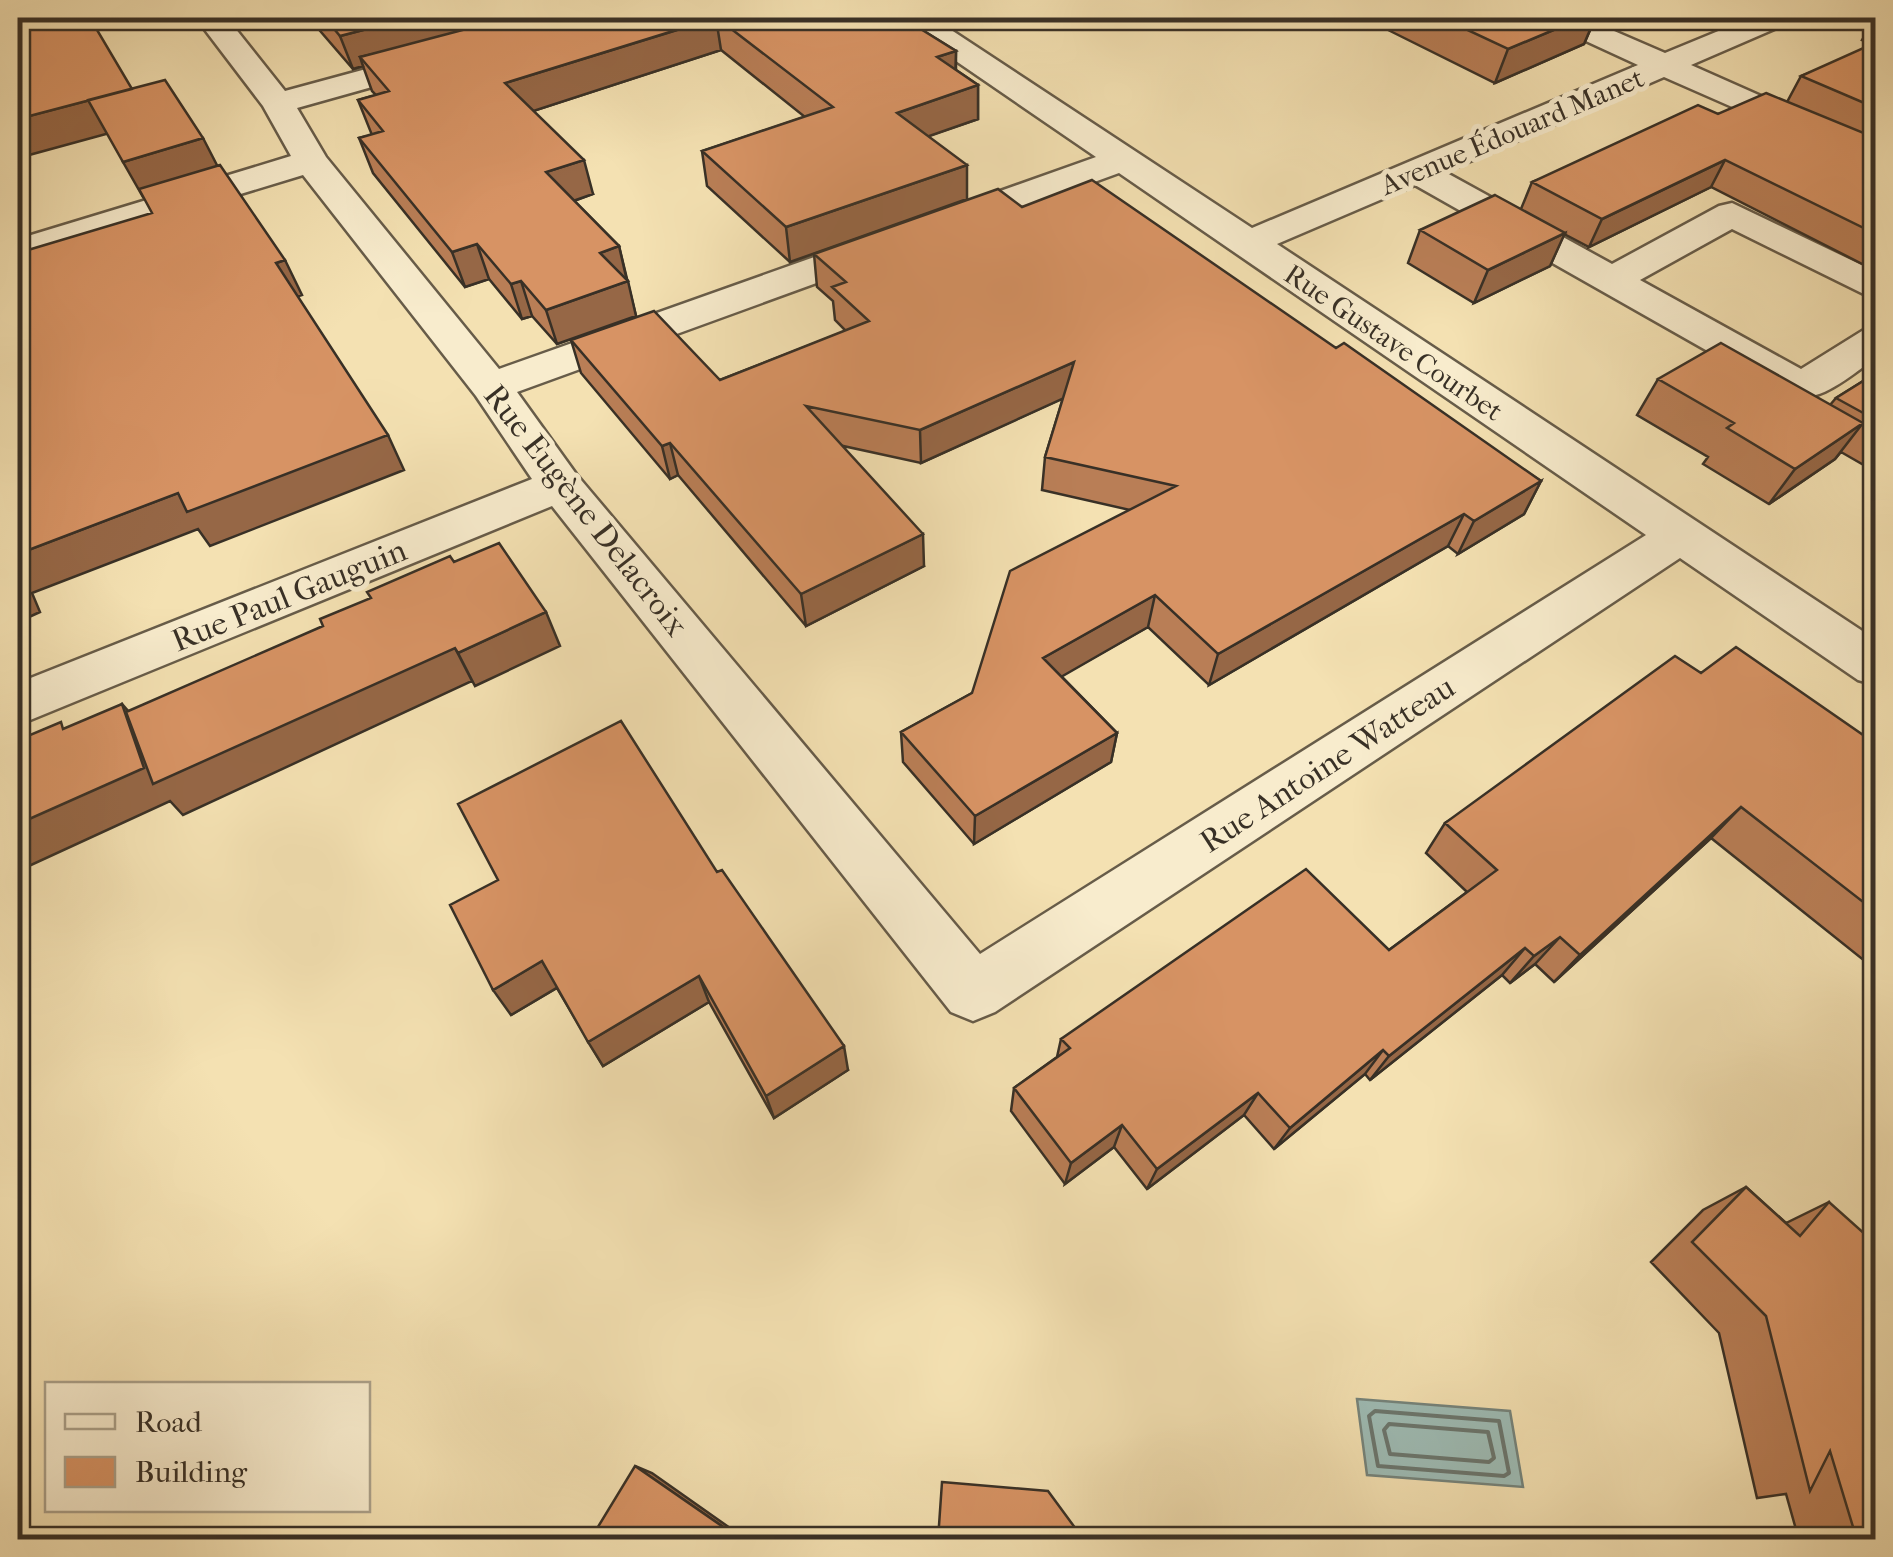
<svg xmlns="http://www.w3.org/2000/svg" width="1893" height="1557" viewBox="0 0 1893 1557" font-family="'IM FELL French Canon',serif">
<rect width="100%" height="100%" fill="#f4e1b2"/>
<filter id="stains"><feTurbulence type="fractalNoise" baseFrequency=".002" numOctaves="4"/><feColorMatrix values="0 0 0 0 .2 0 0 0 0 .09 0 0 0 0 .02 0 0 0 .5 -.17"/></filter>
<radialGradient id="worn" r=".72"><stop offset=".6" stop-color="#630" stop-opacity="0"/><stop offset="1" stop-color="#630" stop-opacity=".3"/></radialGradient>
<path fill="#9ebcb5" stroke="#75847c" stroke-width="2.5" d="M1357 1399 1510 1411 1523 1487 1367 1475Z"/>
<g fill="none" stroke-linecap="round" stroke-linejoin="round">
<path stroke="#6b766e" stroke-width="4" d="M1375 1411 1499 1421 1509 1473 1504 1476 1378 1466 1369 1416Z
M1389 1424 1488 1432 1494 1458 1489 1462 1390 1454 1384 1430Z"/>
<g stroke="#675c49" stroke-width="5">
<path id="street" d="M196 18H227L285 91 554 18H601L597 24 297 108 326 157 499 369 1096 157 902 24 898 18H933L1252 228 1638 65 1549 24 1545 18H1584L1665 53 1750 18H1790L1786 24 1691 65 1876 147V170L1664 77 1445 172 1612 264 1719 206 1732 203 1876 272V300L1732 229 1640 280 1801 369 1862 331 1876 328V358C1849 376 1820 405 1787 396L1415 185 1277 244 1876 640V685L1858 680 1680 558 995 1012 973 1021 951 1012 552 506 18 725V683L532 479 476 396 303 175 18 262V239L291 156 263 106ZM1119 173 1646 535 980 954 576 474 517 392Z"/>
</g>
<use href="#street" fill="#f8eccd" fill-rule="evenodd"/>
</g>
<path fill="#b97e56" stroke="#383026" stroke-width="2.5" d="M309 18H911V23L956 51V70L978 85V119L928 136 967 199 790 262 707 186 702 151 805 117 721 50 533 111 593 194 574 201 619 246 636 316 557 344 532 316 522 319 489 279 465 287 373 173 359 138 372 135 358 100 376 95 372 91 363 66 353 69Z
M1364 18H1646L1619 29 1595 19 1584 44 1495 83Z
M1875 18H1876V45L1862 40Z
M1876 47V271L1711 187 1589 247 1564 234 1550 266 1474 303 1408 263 1420 230 1521 209 1532 182 1718 114 1787 102 1801 76Z
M1022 207 1336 348 1541 481 1524 514 1458 554 1448 546 1209 685 1148 627 1061 676 1117 733 1111 762 974 844 903 762 901 732 972 693 1130 510 1042 490 1045 457 1063 398 921 463 843 446 924 566 806 626 678 475 670 479 581 373 571 340 720 380 846 331 835 320 833 301 817 287 814 254Z
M1876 373V472L1841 452 1835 459 1769 504 1703 464 1708 457 1637 415 1658 379 1830 405 1836 398Z
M1701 673 1876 744V970L1711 838 1554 982 1535 964 1510 983 1502 975 1370 1080 1365 1074 1274 1149 1244 1115 1147 1189 1114 1147 1065 1184 1011 1111 1014 1088 1057 1057 1061 1039 1389 950 1467 892 1426 853 1445 823Z
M717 872 848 1070 774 1118 709 1002 603 1066 557 988 511 1015Z
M1746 1187 1786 1223 1829 1202 1870 1371 1876 1540H1799L1786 1494 1757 1498 1719 1333 1651 1262 1703 1210Z"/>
<path fill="#966746" stroke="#383026" stroke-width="2.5" d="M409 18H542L360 57 363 66 353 69 340 36Z
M716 18 721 50 515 117 505 83Z
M948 18H965L948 23Z
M1582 18H1595L1584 44 1495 83 1508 49Z
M1624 18H1646L1619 29Z
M956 51 955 84 937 57Z
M978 85V119L898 147 897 113Z
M132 89 150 122 18 158V119Z
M203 138 221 173 143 197 123 162Z
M584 160 593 194 556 207 546 172Z
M1725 160 1711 187 1589 247 1602 219Z
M967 165V199L790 262 786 227Z
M1565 233 1550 266 1474 303 1488 270Z
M477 244 489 279 465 287 452 252Z
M619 246 627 281 600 253Z
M285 260 302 295 293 298 276 263Z
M521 281 532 316 522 319 511 284Z
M628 281 636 316 557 344 546 310Z
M1074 362 1071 395 921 463 920 430Z
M1863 423 1835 459 1769 504 1795 469Z
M388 435 404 470 210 546 198 529 32 593 40 612 18 622V554L178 493Z
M670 443 678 475 670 479 662 446Z
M1541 481 1524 514 1458 554 1474 521Z
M1464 514 1448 546 1209 685 1218 654Z
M923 534 924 566 806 626 801 594Z
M1155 595 1148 627 1040 689 1043 658Z
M546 612 560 646 475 686 458 653Z
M455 648 472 681 183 815 170 801 18 871V824L122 704 151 737Z
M1117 733 1111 762 974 844 975 816Z
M1741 807 1711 838 1554 982 1580 955Z
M1560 937 1535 964 1510 983 1534 956Z
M1525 948 1502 975 1370 1080 1389 1056Z
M542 961 558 987 511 1015 493 990Z
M699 976 709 1002 603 1066 588 1042Z
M844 1046 848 1070 774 1118 766 1096Z
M1383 1050 1365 1074 1274 1149 1290 1128Z
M1258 1093 1244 1115 1147 1189 1157 1169Z
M1122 1125 1114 1147 1065 1184 1071 1163Z
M635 1466 652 1473 747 1540H742Z"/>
<path fill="#d79364" stroke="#383026" stroke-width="2.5" d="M18 18H90L132 89 18 119Z
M325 18H409L340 36Z
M508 18H715L505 83 584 160 546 172 619 246 600 253 628 281 546 310 521 281 511 284 477 244 452 252 359 138 383 131 358 100 389 91 360 57Z
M717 18H903L956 51 937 57 978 85 897 113 967 165 786 227 702 151 833 107Z
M1442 18H1582L1508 49Z
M1870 45 1876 47V108L1801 76Z
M165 80 203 138 123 162 88 100Z
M1766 93 1876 138V234L1725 160 1602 219 1532 182 1698 105 1718 114Z
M220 165 285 260 276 263 388 435 187 512 178 493 18 554V253L152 213 139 189Z
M1092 180 1336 348 1344 343 1541 481 1474 521 1464 514 1218 654 1155 595 1043 658 1117 733 975 816 901 732 972 693 1010 571 1176 486 1045 457 1074 362 920 430 806 406 923 534 801 594 670 443 662 446 571 340 654 311 720 380 869 321 832 287 846 282 814 254 998 189 1022 207Z
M1495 195 1565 233 1488 270 1420 230Z
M1721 343 1863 423 1795 469 1727 428 1734 423 1658 379Z
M1876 373V420L1836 398Z
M499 543 546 612 458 653 455 648 153 784 126 712 323 626 320 619 371 598 367 592 450 556 454 562Z
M1736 647 1876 744V912L1741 807 1580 955 1560 937 1534 956 1525 948 1389 1056 1383 1050 1290 1128 1258 1093 1157 1169 1122 1125 1071 1163 1014 1088 1070 1048 1061 1039 1306 869 1389 950 1497 870 1445 823 1675 656 1701 673Z
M122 704 144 768 18 824V740L61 722 63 729Z
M621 721 717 872 722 870 844 1046 766 1096 699 976 588 1042 542 961 493 990 450 905 498 880 458 804Z
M1746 1187 1800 1236 1829 1202 1876 1244V1359L1870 1371 1876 1372V1540H1857L1830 1451 1810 1491 1766 1316 1692 1242Z
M635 1466 742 1540H590Z
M942 1482 1048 1491 1084 1540H938Z
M1189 1535 1256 1540H1189Z"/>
<g text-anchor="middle" stroke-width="10" stroke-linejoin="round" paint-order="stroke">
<g font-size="28" fill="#383026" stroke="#f8eccd">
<text transform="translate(1512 131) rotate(-23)" y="10">Avenue Édouard Manet</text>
<text transform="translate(1394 342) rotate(34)" y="10">Rue Gustave Courbet</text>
</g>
<g font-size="32" fill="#383026" stroke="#f8eccd">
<text transform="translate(586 510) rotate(52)" y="11">Rue Eugène Delacroix</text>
<text transform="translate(289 595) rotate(-22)" y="11">Rue Paul Gauguin</text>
<text transform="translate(1327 764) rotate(-33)" y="11">Rue Antoine Watteau</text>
</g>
</g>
<rect width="1893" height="1557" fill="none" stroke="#f4e1b2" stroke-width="60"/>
<rect x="20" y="20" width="1853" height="1517" fill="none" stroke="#383026" stroke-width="5"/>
<rect x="30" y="30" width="1833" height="1497" fill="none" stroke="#383026" stroke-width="2.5"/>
<rect x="45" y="1382" width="325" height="130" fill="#f8eccd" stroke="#aba18a" stroke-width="2.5"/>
<rect x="65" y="1414" width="50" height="15" fill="#f8eccd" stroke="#aba18a" stroke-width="2.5"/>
<text x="135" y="1432" font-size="30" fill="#383026">Road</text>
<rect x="65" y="1457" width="50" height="30" fill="#d79364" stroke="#aba18a" stroke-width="2.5"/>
<text x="135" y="1482" font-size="30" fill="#383026">Building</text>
<rect width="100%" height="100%" filter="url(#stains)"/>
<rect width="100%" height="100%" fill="url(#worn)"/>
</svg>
